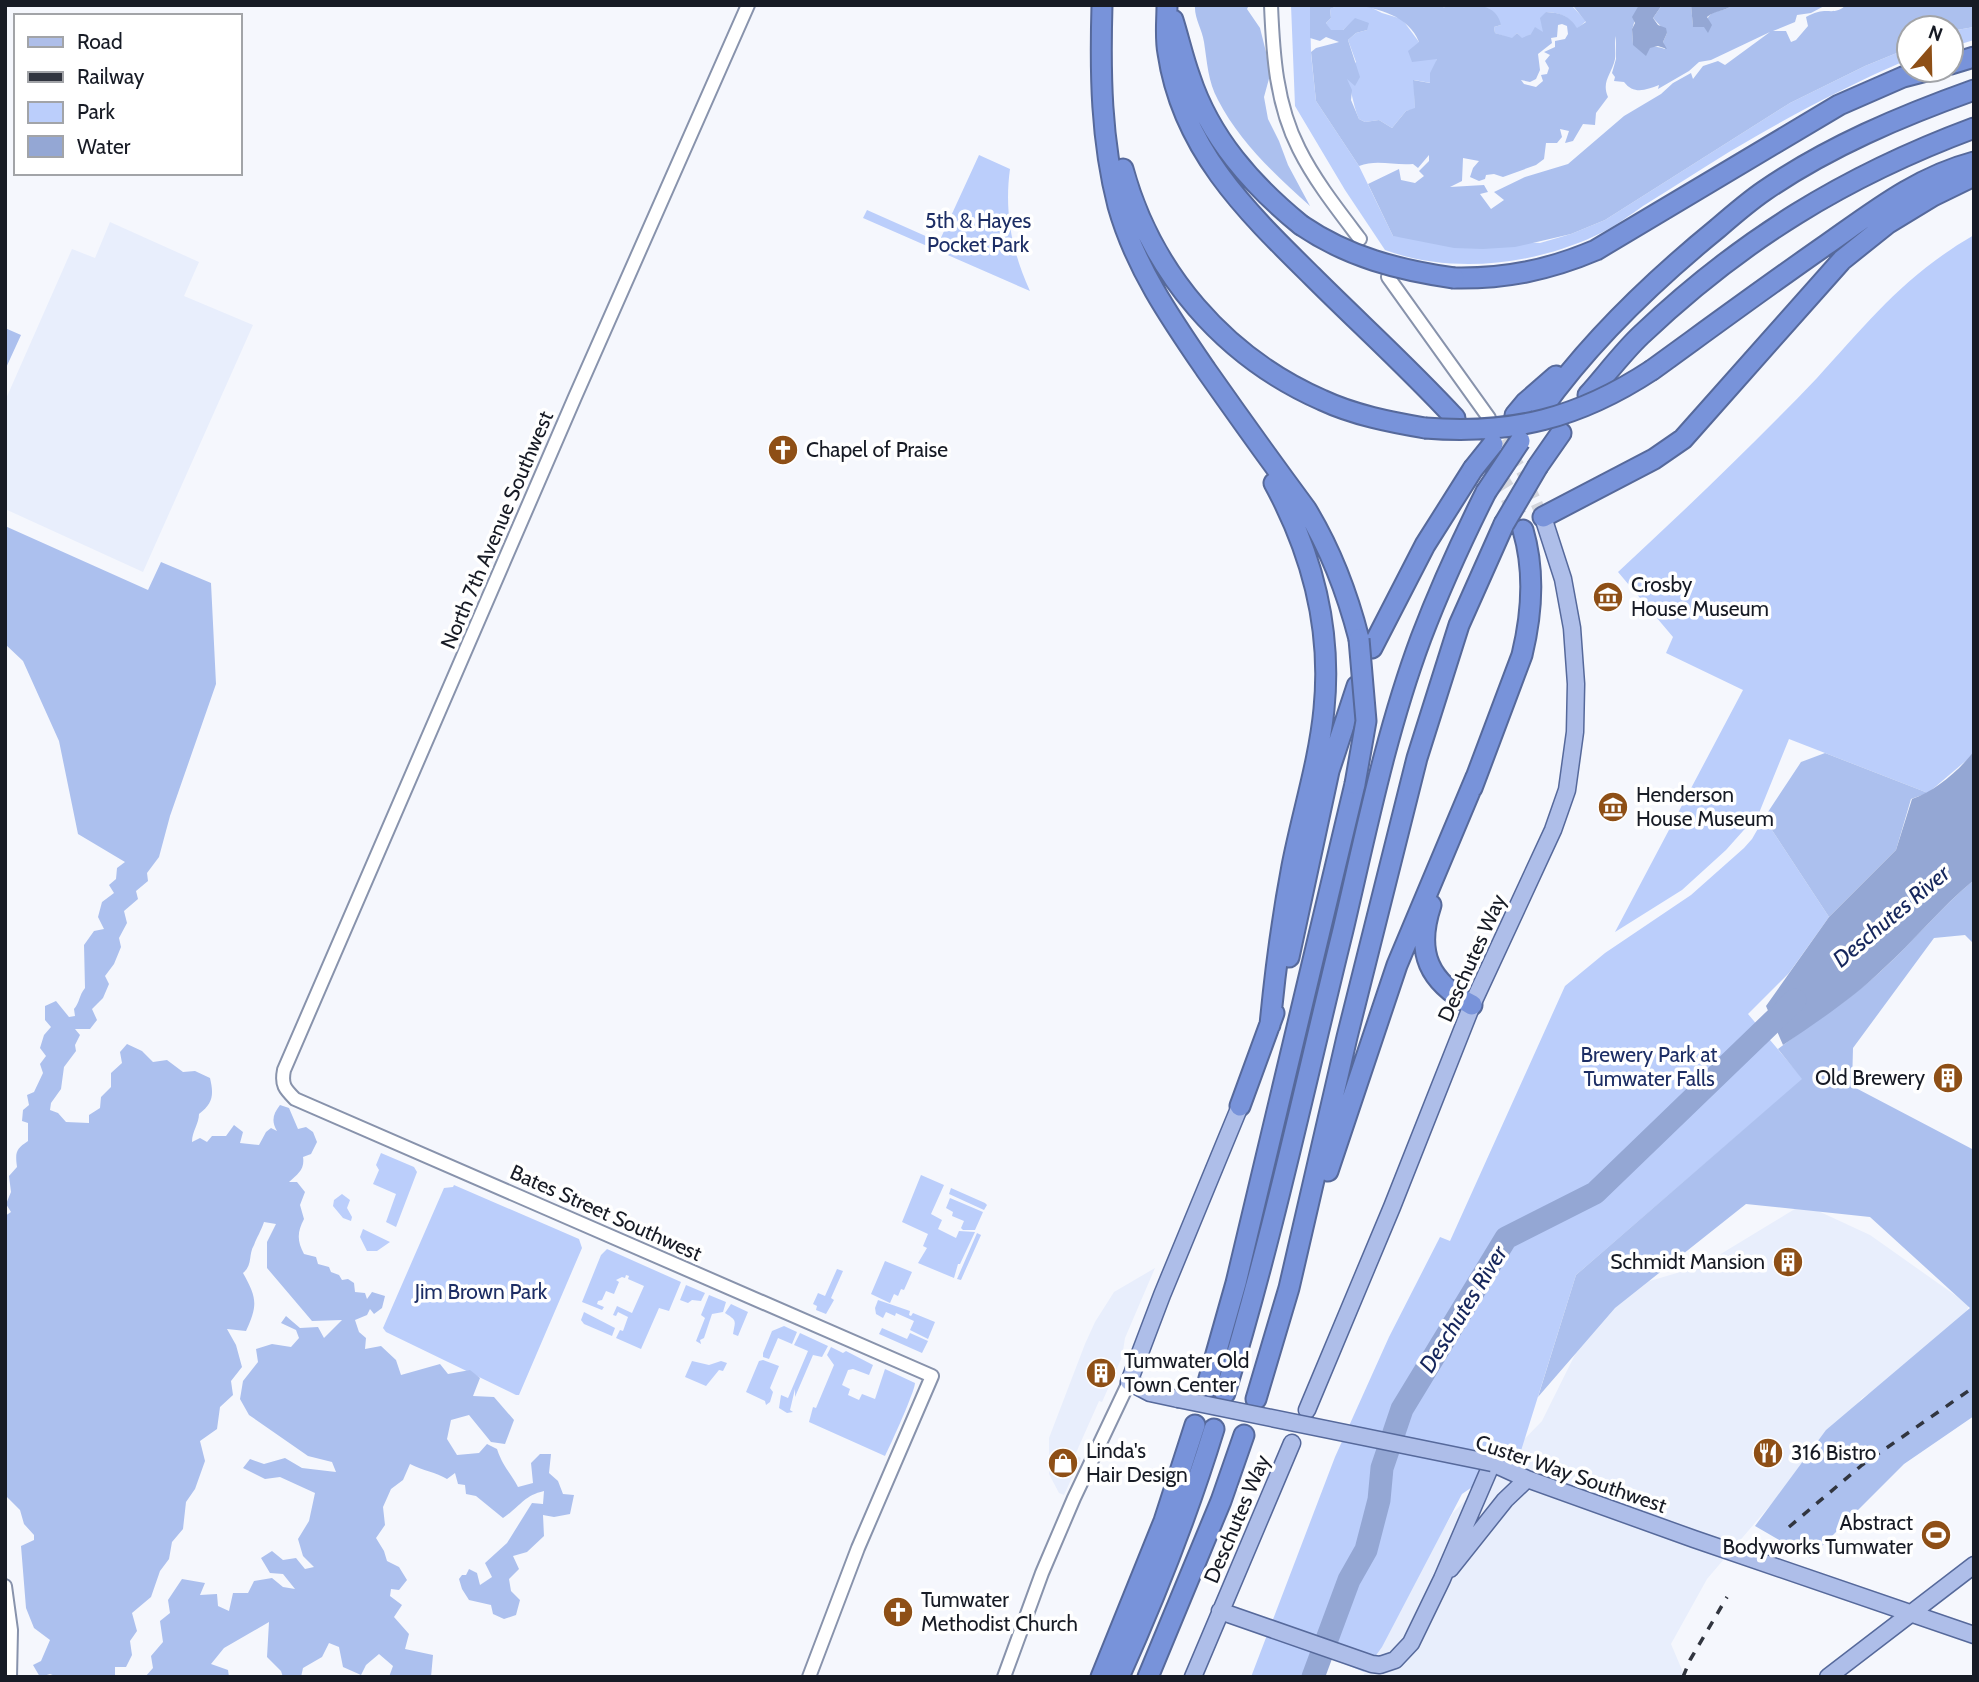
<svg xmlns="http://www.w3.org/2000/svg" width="1979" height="1682" viewBox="0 0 1979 1682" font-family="Cabin,sans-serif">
<rect width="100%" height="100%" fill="#f5f7fd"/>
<path fill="#e8eefc" d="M110 222 199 262 184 296 253 325 143 572 5 509V401L72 249 95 258Z
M1803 1204 1870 1235 1969 1305 1954 1341 1862 1398 1707 1579 1671 1644 1685 1677H1363L1374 1646 1453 1513 1542 1421 1605 1294 1701 1266Z
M1155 1268 1125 1338 1122 1357 1102 1402 1099 1401 1075 1455 1081 1458 1064 1495 1059 1493 1049 1474V1438L1085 1344 1095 1322 1114 1292Z"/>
<path fill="#bbcefb" d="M1291 5H1310L1311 54 1316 101 1359 166 1393 236 1540 243 1571 234 1605 220 1790 103 1865 66 1909 48V59C1844 87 1790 116 1729 152 1700 170 1672 188 1643 206 1630 215 1617 225 1603 232 1537 265 1454 275 1385 250L1345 190 1295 106Z
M1340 5 1368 6 1382 13 1402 19 1419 42 1437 59 1431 83 1414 80 1415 109 1406 111 1392 128 1379 120 1365 122 1359 119C1352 103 1353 91 1345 77L1356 62 1348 40 1356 33 1367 30 1355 19 1343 30H1330L1326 23 1331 18 1330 9Z
M1479 5H1563L1573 7 1586 21 1577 29C1569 16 1561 13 1546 12L1543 33 1531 34 1522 39 1517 33 1512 39 1495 33 1494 27 1501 25Z
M1974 27V40L1951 47V31Z
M979 155 1010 169C1004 212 1012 252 1030 291L863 218 867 210 939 242Z
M1974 235V751L1968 759 1928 793 1789 739 1759 813 1726 850 1682 890 1615 932 1743 690 1666 653 1673 637 1618 572C1686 509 1753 445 1817 378 1869 321 1905 275 1974 235Z
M1764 818 1829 917 1789 973 1748 1014 1803 1079 1576 1275 1520 1454 1462 1494 1382 1647 1364 1672 1323 1655 1313 1677H1251L1335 1457 1389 1337 1440 1237 1450 1241 1565 986 1605 953 1691 895 1744 848 1752 839Z
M381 1153 414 1167 417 1172 396 1227 386 1222 396 1194 373 1184 379 1170 376 1165Z
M921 1175 944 1185 931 1214 942 1220 938 1229 956 1238 959 1231 975 1232 960 1264H958L954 1278 918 1263 927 1248 923 1246 928 1234 902 1222Z
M454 1185 579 1239 582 1248 519 1395H516L386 1332 383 1328 444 1188 453 1187Z
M951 1188 985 1203 987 1205 984 1210 949 1194Z
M342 1194 350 1200 347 1208 352 1217 351 1221 343 1218 333 1206 334 1200Z
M950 1198 983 1212 975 1230H963L961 1228 964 1221 952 1216 953 1212 946 1208Z
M363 1229 390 1242 377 1251H367L360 1237Z
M977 1233 981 1235 961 1280 957 1279Z
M607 1249 681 1282 669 1311 659 1308 641 1349 616 1338 620 1330 623 1331 628 1317 618 1312 616 1316 613 1315 617 1306 632 1313 644 1286 628 1279 629 1276 626 1275 625 1278 622 1277 616 1280 619 1282 614 1294 606 1291 602 1300 598 1301 597 1304 604 1307 602 1310 582 1302 601 1255Z
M885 1261 912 1272 904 1290 901 1289 898 1296 894 1294 890 1303 871 1294Z
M837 1269 843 1271 831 1298 834 1300 826 1314 816 1310 817 1306 813 1304 818 1293 825 1296Z
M686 1285 705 1293 701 1301 692 1300 688 1303 680 1300Z
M709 1295 726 1302 723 1312 712 1314 704 1338 700 1340 701 1344 696 1341 705 1318 701 1315Z
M878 1300 910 1311 909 1315 911 1316 913 1313 935 1322 928 1339 910 1330 914 1321 896 1313 895 1316 886 1312 883 1318 876 1314 875 1308Z
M731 1304 748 1312 738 1336 733 1334C735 1321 738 1321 725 1313Z
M584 1312 615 1328 612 1336 584 1324 581 1320Z
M784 1326 797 1332 792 1344 778 1338 769 1359 763 1357V1353L772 1331Z
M882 1328 907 1339 910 1333 928 1341 922 1353 879 1334Z
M800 1333 828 1346 822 1357 813 1355 795 1397V1389L790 1410 793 1412 787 1413 779 1408 781 1395 788 1398 808 1351 794 1345Z
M831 1347 843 1353 846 1351 873 1365 869 1375 853 1369 848 1370 842 1385 850 1389 848 1395 859 1400 862 1394 875 1399 885 1369 915 1383C915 1391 891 1444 885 1456L809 1422 813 1407 816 1408 834 1365 827 1355Z
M763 1360 779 1366 770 1388 773 1392 770 1402 766 1405 765 1401 746 1392 759 1361Z
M692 1361 709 1365 721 1361 727 1363 723 1371 719 1370 706 1386 685 1377Z"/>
<path fill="#acc0ee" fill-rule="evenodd" d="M1195 5H1249L1247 9 1260 28 1266 52 1270 75 1264 97 1268 119 1279 141 1288 165 1310 206C1276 176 1239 141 1218 100 1208 82 1207 61 1204 42 1202 29 1194 18 1195 5Z
M1310 5H1340L1330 9 1331 18 1326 23 1331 30H1343L1355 18 1369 23 1367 30 1356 33 1348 40 1360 77 1355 86 1347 79 1352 90 1351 100 1359 119 1365 122 1379 120 1392 128 1406 111 1415 108 1413 80 1430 83V73L1437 59 1412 62 1408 51 1419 42C1409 16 1378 8 1354 5H1443L1444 8 1445 5C1466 5 1496 0 1501 25L1494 27 1495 33 1512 38 1517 33 1522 38 1531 34 1535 27 1543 32 1540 18 1546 12C1560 13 1569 15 1577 28L1586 22 1574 7 1563 5H1639L1632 30 1633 44C1644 47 1655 45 1665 49L1663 42 1667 33 1653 18 1662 5H1691L1693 26 1705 27C1709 6 1719 15 1733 5H1826L1811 13 1797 15 1795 22 1773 31H1786L1791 42 1796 40 1808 26 1806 17C1810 15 1813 13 1818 12 1829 9 1836 15 1846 5H1974V27L1951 31V28H1909V48L1865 66 1790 103 1605 220 1571 234 1515 247 1483 249 1454 248 1393 236 1368 184 1399 169 1401 180 1415 183 1424 176 1419 171 1429 161V155L1418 168 1413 164C1395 166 1377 159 1359 166L1316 101 1311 52 1316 48 1339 42 1326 37 1320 41 1310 38ZM1562 24 1567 26 1568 34 1565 39 1555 41V47L1544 52 1550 55 1545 61 1549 68 1547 74 1541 75 1543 81 1536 87 1524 84 1521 80 1530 82 1536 79 1540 70 1538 54 1552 43 1551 38 1557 37 1558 25ZM1770 32 1725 65 1718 61 1703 66 1693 79 1691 73 1673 83 1661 94 1624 116 1568 164 1525 177 1494 192 1504 200 1491 209 1480 194 1488 192 1484 185 1450 187 1462 181 1463 158 1479 161 1473 168 1470 177 1479 181 1485 179 1486 175 1494 174 1503 177 1536 165 1544 159 1546 143H1557L1562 137 1560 129 1569 131 1565 143 1573 141 1583 124 1595 125 1596 113 1608 97C1601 81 1612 74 1615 59 1616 51 1614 44 1616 36V59L1612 73 1615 77 1614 81 1624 82C1634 95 1646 90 1659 85L1658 89 1689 71 1699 62 1711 60Z
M5 328 21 335 5 370Z
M5 526 148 590 161 562 211 583 216 684 170 816 159 857 147 873 148 881 136 891 138 899 124 911 127 923 119 938 121 947 114 964 105 976 109 984 103 998 92 1009 97 1020 90 1029H75L80 1035 75 1045 76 1051 64 1067 61 1089 51 1103 50 1110 58 1113 66 1122 89 1123V1115L100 1108 101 1097 111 1087V1073L122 1063 120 1052 127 1044 142 1051 153 1062 167 1060 183 1072 195 1071 210 1078C214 1095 213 1103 199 1114 199 1124 192 1131 192 1142L200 1138 207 1142 212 1136H226L234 1125 243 1132 240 1143 259 1145 266 1132 271 1128 277 1131C271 1121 273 1114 280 1105L289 1108 298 1129 306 1127 313 1132 317 1142 311 1154 303 1157C305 1169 298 1174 289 1182H297L305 1192 300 1205 304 1219C297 1232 297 1241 304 1254L316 1257 318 1264 329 1267 331 1272 339 1275 342 1280 348 1279 354 1283 355 1292 365 1293 367 1299 372 1292 385 1296 382 1308 374 1314 370 1309 367 1315 355 1320 359 1332 366 1338 365 1349 381 1346 396 1360 401 1375 440 1364 448 1374 470 1370 480 1378 473 1396 494 1397 514 1420 505 1444 491 1442 469 1415 451 1420 447 1439 457 1455 479 1453 487 1444 497 1449C503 1467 510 1472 518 1487L533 1483 531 1463 540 1454H551L549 1473 558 1481 563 1494 574 1495 570 1514 554 1517 543 1515 544 1536 527 1552 513 1556 519 1569 509 1579 511 1591 520 1600 516 1615 504 1619 493 1614 491 1605 469 1600 462 1589 459 1579 462 1575H466L469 1569 477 1573 480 1585 492 1577 485 1563 507 1543 532 1503 543 1504 544 1491C523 1496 521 1506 503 1518L476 1496 466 1494 465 1485 458 1484 455 1473 447 1479C436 1472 423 1471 410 1464L403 1480 391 1489 383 1507 385 1525 376 1538 384 1551 387 1561 399 1567 407 1580 399 1590 391 1589 390 1596 402 1605 394 1617 409 1634 405 1649 433 1655 431 1677H389L393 1666 379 1654 366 1665 361 1675 343 1667 339 1647 329 1643 322 1657 303 1668 301 1677H283L281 1671 267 1657 269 1622 224 1648 211 1664 228 1670 229 1677H145L153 1668 151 1656 163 1642 160 1621 170 1613 168 1600 182 1579 205 1583 200 1595 217 1594 218 1606 229 1611 233 1593H248L254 1581 272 1578 283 1587 295 1589 283 1574 270 1573 261 1558 272 1551 283 1560 296 1558 305 1569 314 1567 303 1556 298 1539 309 1521 315 1493 280 1477 265 1479 243 1468 250 1459 264 1464 285 1458 302 1468 336 1472 332 1462 308 1456 249 1415 240 1399 243 1381 258 1362 256 1349 272 1344 291 1347 299 1338 296 1330 281 1323 286 1316 300 1328 318 1327 324 1338 342 1320 312 1321 267 1268V1242L276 1224 264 1222C261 1231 257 1237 254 1245 248 1255 253 1265 243 1273 257 1298 258 1305 246 1331L227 1329 236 1345 242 1367 231 1381 233 1395 220 1407 217 1429 200 1441 205 1461 195 1489 186 1502 183 1529 172 1542 169 1559 160 1571 151 1597 132 1613 137 1631 130 1641 132 1655 126 1667H115V1677H58L50 1674 40 1677 33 1665 41 1661 50 1640 34 1628 26 1608 21 1546 34 1540V1535L24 1524 20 1510 5 1495V1216L11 1212 6 1204 11 1192 9 1176 17 1167C15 1152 16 1149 28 1141V1123L22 1121 23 1110 29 1105 27 1095 34 1092 43 1073 40 1064 46 1056 40 1048 44 1035 51 1027 45 1020V1006L56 1001 69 1017 75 1016 74 1009C80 1002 79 995 85 988L84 945 94 931 104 929 98 917 102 902 114 893 109 885 116 879 117 868 125 862 78 834 59 741 23 661 5 644Z
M1825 753 1928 793 1911 799 1896 850 1829 917 1764 818 1801 762Z
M1974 880V944L1965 935 1934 938 1853 1048 1852 1086 1974 1150V1416L1904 1464 1810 1558 1755 1526 1826 1430 1970 1308 1870 1217 1746 1204 1615 1308 1538 1397 1576 1275 1802 1079 1778 1049C1812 1023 1849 1001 1881 971 1913 942 1940 908 1974 880Z"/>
<path fill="#94a7d4" d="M1639 5H1662L1653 18 1658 25 1666 28 1667 33 1663 42 1667 49 1658 46 1650 48 1646 56 1633 45 1632 29 1635 23 1632 17Z
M1691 5H1733C1724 12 1715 10 1707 17L1712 25 1708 33 1704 27H1693Z
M1974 751V880C1940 908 1914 941 1882 970 1852 999 1817 1022 1783 1045L1766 1006 1829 917 1896 850 1912 799C1935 791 1959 771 1974 751Z"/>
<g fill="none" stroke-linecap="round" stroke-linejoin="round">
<path stroke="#94a7d4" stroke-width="23" d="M1313 1677 1349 1580 1366 1550 1379 1500 1382 1468 1402 1409 1506 1238 1595 1193 1795 1000"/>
<path stroke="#d4d6dd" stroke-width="12" stroke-dasharray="12 6" stroke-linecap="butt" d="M1493 425 1522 471 1539 509"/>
<path stroke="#d4d6dd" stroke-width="19" stroke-dasharray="19 10" stroke-linecap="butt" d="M1480 448 1509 495 1523 530"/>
<g stroke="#8893ac" stroke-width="16">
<path id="minor" d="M748 5 575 397 284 1070C281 1085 285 1089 295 1099L932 1376 858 1548 809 1677
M1271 5C1273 54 1276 104 1299 149 1315 181 1338 210 1360 239
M1388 277 1489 418
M5 1586 11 1630 10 1677
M1004 1677 1042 1573 1074 1498 1129 1382"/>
</g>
<g stroke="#56699b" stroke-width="19">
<path id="major" d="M1178 1399 1150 1393 1129 1382 1162 1295 1240 1106
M1307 1410 1392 1207 1472 1005 1553 830 1567 790 1575 732 1576 684 1572 628 1563 579 1543 517
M1450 1569 1505 1500 1527 1479
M1220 1611 1372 1664 1380 1665 1395 1660 1411 1643 1442 1579 1492 1463 1527 1479 1694 1539 1974 1635
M1193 1677 1292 1443
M1828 1677 1974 1565"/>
</g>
<g stroke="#56699b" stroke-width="23">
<path id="highway" d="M1102 5C1100 74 1101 140 1118 206 1135 267 1171 319 1206 370 1239 417 1272 463 1306 509 1331 550 1347 592 1359 639
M1167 5C1167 21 1165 38 1168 53 1182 149 1246 211 1312 276 1359 323 1409 368 1455 418
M1173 20C1179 39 1183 58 1190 77 1210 138 1252 185 1301 225
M1951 64 1974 57
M1123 169C1151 272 1224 357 1322 400 1354 415 1390 422 1425 428
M1454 278C1505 279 1549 270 1596 250L1839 105 1903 77 1930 70
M1652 370C1710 328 1767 286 1826 245 1873 212 1917 177 1974 162
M1588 395C1606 375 1622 353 1641 335 1741 240 1845 176 1974 128
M1541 410C1590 341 1653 281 1718 228 1733 215 1748 202 1764 191 1828 147 1901 116 1974 90
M1515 415 1525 403 1556 376
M1538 466 1561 433
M1543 517 1654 459 1683 439 1842 260 1887 224 1933 196 1974 176
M1372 648 1425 545 1473 469
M1472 788 1522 655C1532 614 1535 571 1523 530
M1431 905C1415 953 1429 982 1472 1005
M1289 957 1329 771 1357 686
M1270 1025C1275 972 1282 919 1292 866 1302 814 1319 762 1324 709 1332 629 1312 553 1274 483
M1240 1106 1274 1013
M1328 1171 1397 965 1476 777
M1206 1389 1236 1283 1355 784
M1225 1393C1272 1240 1305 1084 1343 930 1366 832 1386 732 1421 638 1440 588 1462 540 1486 492
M1256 1399 1289 1288 1347 1037 1417 758 1459 625 1504 524
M1101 1677 1164 1521 1195 1425
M1119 1677C1156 1595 1188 1514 1214 1429
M1148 1677 1221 1501 1244 1435"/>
</g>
<use href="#minor" stroke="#fff" stroke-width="12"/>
<use href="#major" stroke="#aebee9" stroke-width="16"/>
<use href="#highway" stroke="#7893da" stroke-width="19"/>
<path stroke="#31353f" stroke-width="3.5" stroke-dasharray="9 9" stroke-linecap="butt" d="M1789 1527 1862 1465 1974 1387
M1683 1677 1690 1660 1727 1597"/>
<g stroke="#56699b" stroke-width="19" stroke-linecap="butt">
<path id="major-bridge" d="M1178 1399 1492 1463"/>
</g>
<g stroke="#56699b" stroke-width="23" stroke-linecap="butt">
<path id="highway-bridge" d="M1301 225C1348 257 1398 270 1454 278
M1425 428C1512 435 1579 418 1652 370
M1473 469 1493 444
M1486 492 1520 441
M1504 524 1538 466
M1355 784 1366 721 1359 639"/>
</g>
<use href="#major-bridge" stroke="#aebee9" stroke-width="16"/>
<use href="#highway-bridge" stroke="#7893da" stroke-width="19"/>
</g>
<defs>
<g id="church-disc" transform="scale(1.575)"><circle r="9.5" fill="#8e4f16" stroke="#fff"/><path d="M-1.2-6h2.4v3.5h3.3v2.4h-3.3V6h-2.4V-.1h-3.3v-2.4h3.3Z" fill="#fff"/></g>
<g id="museum-disc" transform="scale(1.575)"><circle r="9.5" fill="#8e4f16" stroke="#fff"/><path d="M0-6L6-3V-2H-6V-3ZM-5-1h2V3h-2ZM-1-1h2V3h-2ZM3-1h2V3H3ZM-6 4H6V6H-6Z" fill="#fff"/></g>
<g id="building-disc" transform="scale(1.575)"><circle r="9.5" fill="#8e4f16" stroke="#fff"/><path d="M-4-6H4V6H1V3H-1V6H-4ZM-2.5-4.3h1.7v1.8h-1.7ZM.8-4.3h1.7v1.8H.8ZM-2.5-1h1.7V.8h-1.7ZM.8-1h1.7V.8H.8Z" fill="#fff"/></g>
<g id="restaurant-disc" transform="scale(1.575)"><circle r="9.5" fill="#8e4f16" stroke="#fff"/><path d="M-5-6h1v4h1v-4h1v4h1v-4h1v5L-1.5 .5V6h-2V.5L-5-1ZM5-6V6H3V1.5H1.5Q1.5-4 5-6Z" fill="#fff"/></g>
<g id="shop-disc" transform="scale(1.575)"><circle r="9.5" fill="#8e4f16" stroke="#fff"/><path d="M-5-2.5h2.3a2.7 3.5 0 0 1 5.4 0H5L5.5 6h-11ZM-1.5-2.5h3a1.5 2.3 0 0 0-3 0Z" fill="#fff"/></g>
<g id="stadium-disc" transform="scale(1.575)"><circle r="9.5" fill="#8e4f16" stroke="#fff"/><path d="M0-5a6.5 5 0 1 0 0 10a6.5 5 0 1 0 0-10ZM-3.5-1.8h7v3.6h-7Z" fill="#fff"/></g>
</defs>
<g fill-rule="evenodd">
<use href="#church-disc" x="783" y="450"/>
<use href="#museum-disc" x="1608" y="597"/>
<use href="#museum-disc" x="1613" y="807"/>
<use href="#building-disc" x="1948" y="1078"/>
<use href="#building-disc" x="1788" y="1262"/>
<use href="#building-disc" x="1101" y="1373"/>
<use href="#restaurant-disc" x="1768" y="1453"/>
<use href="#shop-disc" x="1063" y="1463"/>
<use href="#stadium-disc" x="1936" y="1535"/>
<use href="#church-disc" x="898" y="1612"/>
</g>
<g text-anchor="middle" stroke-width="7" stroke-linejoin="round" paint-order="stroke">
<g font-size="21" fill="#1d2e65" stroke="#fff">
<text x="978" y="228">5th &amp; Hayes<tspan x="978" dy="24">Pocket Park</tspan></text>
<text x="1649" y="1062">Brewery Park at<tspan x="1649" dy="24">Tumwater Falls</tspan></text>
<text x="481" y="1299">Jim Brown Park</text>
</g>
<g font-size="21" fill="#171b25" stroke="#fff" text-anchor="start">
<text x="806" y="457">Chapel of Praise</text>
<text x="1631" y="592">Crosby<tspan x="1631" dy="24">House Museum</tspan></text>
<text x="1636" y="802">Henderson<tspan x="1636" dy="24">House Museum</tspan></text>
<text x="1925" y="1085" text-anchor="end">Old Brewery</text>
<text x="1765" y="1269" text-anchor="end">Schmidt Mansion</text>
<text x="1124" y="1368">Tumwater Old<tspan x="1124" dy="24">Town Center</tspan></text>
<text x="1086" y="1458">Linda's<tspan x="1086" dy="24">Hair Design</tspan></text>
<text x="1791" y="1460">316 Bistro</text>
<text x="1913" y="1530" text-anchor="end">Abstract<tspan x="1913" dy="24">Bodyworks Tumwater</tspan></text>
<text x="921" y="1607">Tumwater<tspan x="921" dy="24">Methodist Church</tspan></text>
</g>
<g font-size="21" fill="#171b25" stroke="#fff">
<text transform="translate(497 530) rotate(-67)" y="7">North 7th Avenue Southwest</text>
<text transform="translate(1472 958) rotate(-66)" y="7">Deschutes Way</text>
<text transform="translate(606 1213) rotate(24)" y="7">Bates Street Southwest</text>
<text transform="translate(1571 1474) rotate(19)" y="7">Custer Way Southwest</text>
<text transform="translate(1237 1519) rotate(-67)" y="7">Deschutes Way</text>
</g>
<g font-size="23" font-style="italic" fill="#15265c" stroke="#fff">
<text transform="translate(1891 916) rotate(-40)" y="8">Deschutes River</text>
<text transform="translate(1463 1309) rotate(-58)" y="8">Deschutes River</text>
</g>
</g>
<rect width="1979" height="1682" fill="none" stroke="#171b25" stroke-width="14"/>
<rect x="14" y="14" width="228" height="161" fill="#ffffff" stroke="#a2a4a8" stroke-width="2"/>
<rect x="28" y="37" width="35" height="10" fill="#aebee9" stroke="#a2a4a8" stroke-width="2"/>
<text x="77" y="49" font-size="21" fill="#171b25">Road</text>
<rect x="28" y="72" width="35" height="10" fill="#31353f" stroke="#a2a4a8" stroke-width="2"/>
<text x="77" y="84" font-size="21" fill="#171b25">Railway</text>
<rect x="28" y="102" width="35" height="21" fill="#bbcefb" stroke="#a2a4a8" stroke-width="2"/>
<text x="77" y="119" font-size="21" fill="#171b25">Park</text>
<rect x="28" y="136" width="35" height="21" fill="#94a7d4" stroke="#a2a4a8" stroke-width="2"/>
<text x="77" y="154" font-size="21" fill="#171b25">Water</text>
<g transform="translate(1930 49) rotate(20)"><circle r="33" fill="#ffffff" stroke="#a2a4a8" stroke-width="2"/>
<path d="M0-5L12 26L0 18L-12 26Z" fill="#8e4f16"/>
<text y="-10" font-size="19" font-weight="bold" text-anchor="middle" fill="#171b25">N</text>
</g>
</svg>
